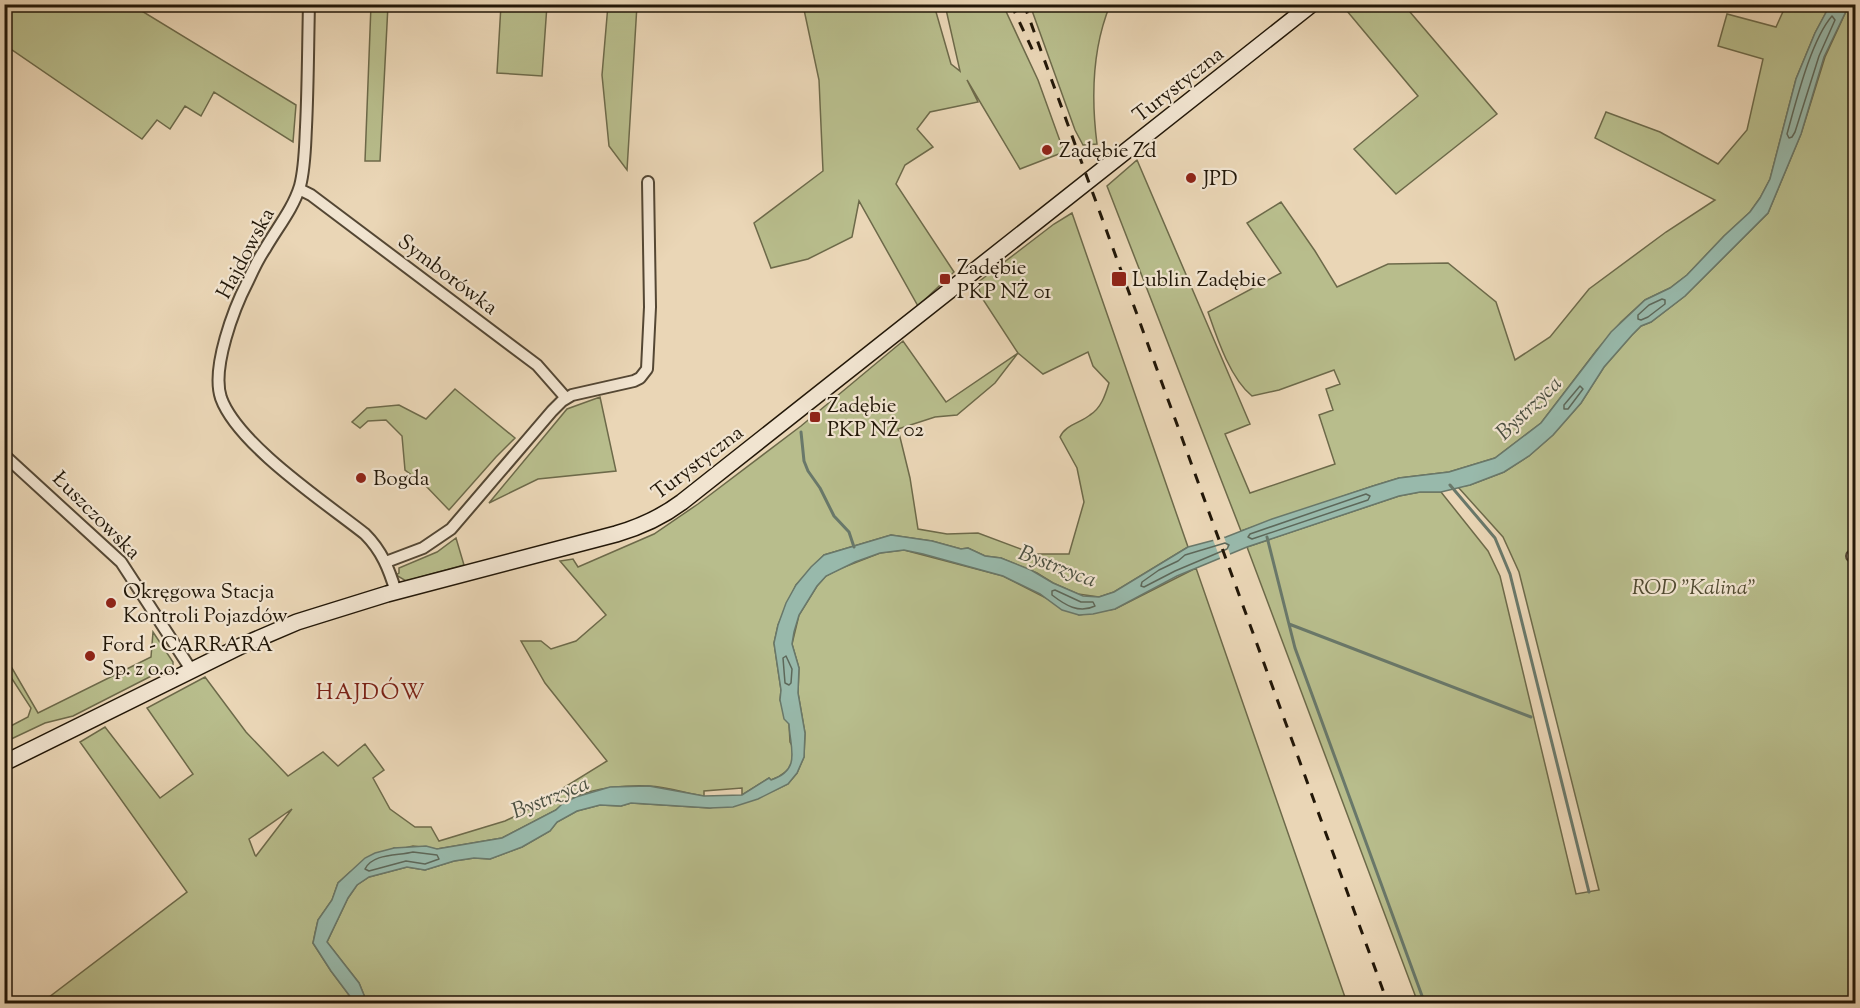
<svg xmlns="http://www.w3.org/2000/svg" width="1860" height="1008" viewBox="0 0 1860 1008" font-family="'Sorts Mill Goudy',serif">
<rect width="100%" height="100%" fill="#ead6b6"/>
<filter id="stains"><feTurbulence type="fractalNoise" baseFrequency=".00333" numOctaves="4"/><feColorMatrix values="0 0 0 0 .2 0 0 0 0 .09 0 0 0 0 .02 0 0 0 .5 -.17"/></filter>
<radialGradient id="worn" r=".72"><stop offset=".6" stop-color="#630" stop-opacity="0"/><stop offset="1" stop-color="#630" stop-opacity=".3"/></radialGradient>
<path fill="#b8bd8c" stroke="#6d6a4a" stroke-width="1.5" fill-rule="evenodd" d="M4 5H132L296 105 293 142 214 92 201 116 185 106 170 129 157 120 142 139 5 45Z
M371 5H388L380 161H365Z
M501 5H547L542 76 497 73Z
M608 5H637L627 170 609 146 602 75Z
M803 5H934L951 64 960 71 945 5H1003L1038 80 1064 152 1020 169 967 80 978 102 930 112 917 129 933 147 905 165 896 184 954 272 918 306 859 201 852 237 808 259 771 268 754 223 823 171 819 80Z
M1030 5H1110C1092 49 1091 97 1097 144L1083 145 1075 130Z
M1342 5H1404L1497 114 1396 194 1354 149 1418 96Z
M1786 5H1830L1815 33 1796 79 1770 179 1760 198 1750 212 1724 236 1687 275 1670 288 1645 300 1621 322 1596 351 1541 423 1495 458 1449 472 1399 478 1373 486 1241 531 1107 186 1137 160 1250 424 1225 434 1250 493 1335 464 1319 415 1333 410 1326 389 1340 384 1334 370 1279 390 1252 396C1230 378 1217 338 1208 312L1281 273 1247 223 1281 202 1315 251 1337 287 1388 264 1448 263 1496 302 1515 360 1550 337 1589 289 1666 232 1715 200 1595 138 1606 112 1660 132 1718 164 1747 130 1763 59 1718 46 1727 14 1776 27Z
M1849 5H1855V1003H1418L1247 547 1399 496 1420 492H1441L1488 551 1500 576 1576 894 1599 890 1519 572 1503 537 1458 487 1470 485 1504 472 1529 456 1553 435 1581 403 1604 367 1632 335 1641 326 1651 322 1685 296 1768 213 1801 134 1825 57Z
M1072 213 1188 547 1114 592 1099 597 1078 594 1053 583 1037 573 1001 558 985 556 968 548 961 549 932 541 891 535 824 555 796 585 778 625 774 643 781 690 780 700 789 724 790 742 793 747 792 762 788 770 778 777 771 780 769 778 742 795V788L704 791V796C686 793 667 787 649 786 618 785 579 788 556 810L502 838 437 849 413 846 401 849 394 848 350 872 338 883 332 900 318 920 315 933 313 943 331 971 355 1003 40 1004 187 892 80 742 105 727 160 798 193 774 147 708 205 677 246 732 288 776 323 752 338 766 365 744 384 770 373 778 390 809 415 827H431L439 841 505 821 526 811 607 761 545 683 521 641H541L551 649 576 641 606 615 560 561 573 559 578 567 654 534 698 504 801 426 903 341 946 402 1018 353 982 298 977 283 1054 224ZM1088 352 1093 366 1109 383C1105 396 1101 408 1090 415 1080 423 1065 425 1060 437L1077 468 1084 502 1069 554H1034L978 533 947 534 918 529 910 478 898 429 935 417 957 415 995 383 1018 353 1043 374ZM292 809 256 856 255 855 249 839Z
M455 389 515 438 496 457 449 510 426 486 405 470 402 436 386 420 368 421 360 428 352 422 367 408 399 405 426 419Z
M600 397 616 471 538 479 489 503 567 409Z
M456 538 464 565 406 581 396 575 399 573V568L437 552Z
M904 550 1003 576 1079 615 1115 609 1196 568 1347 1003H371L366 1000 359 983 327 942 348 898 357 885 369 877 407 867 425 870 454 861 474 858 490 859 522 847 550 831 557 822 577 811 600 805 621 806 631 803 710 808 773 791 788 784 797 773 804 757 805 733 798 693 799 668 792 644 799 615 817 586 826 576 839 569 880 553Z
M153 632 173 662V665L73 716 45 723 9 740V744L5 746V729L28 717 31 708 5 668H12L38 713 151 657Z"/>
<path fill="#98b9ab" stroke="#69786a" stroke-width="1.5" d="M1830 5H1849L1824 57 1801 134 1768 213 1685 296 1651 322 1641 326 1632 335 1604 367 1581 403 1553 435 1529 456 1504 472 1470 485 1441 492H1420L1399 496 1247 547 1177 576 1115 609 1093 614 1079 615 1062 610 1040 594 1003 576 923 554 904 550 880 553 855 562 826 576 817 586 799 615 794 632 792 644 799 668 798 693 805 733 804 757 797 773 788 784 758 799 733 807 710 808 631 803 621 806 600 805 577 811 557 822 550 831 522 847 490 859 474 858 454 861 425 870 407 867 369 877 357 885 348 898 327 942 359 983 366 1000 371 1003H355L331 971 313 943 318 920 332 900 338 883 365 858 375 853 394 848 426 846 437 849 502 838 556 810 563 803 576 797 610 787 649 786 704 796 742 795 769 778 771 780C802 770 790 748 789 724L784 719 780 700 781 690 774 643 778 625 786 603 796 585 811 567 824 555 891 535 932 541 961 549 968 548 985 556 1001 558 1031 570 1053 583 1083 596 1099 597 1114 592 1188 547 1226 537 1272 519 1373 486 1399 478 1449 472 1495 458 1541 423 1611 332 1645 300 1670 288 1687 275 1724 236 1750 212 1760 198 1770 179 1796 79 1815 33Z"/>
<path fill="#ead6b6" d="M1223 534 1231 557 1221 561 1212 537Z"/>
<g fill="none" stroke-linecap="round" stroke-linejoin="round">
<path stroke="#5d685a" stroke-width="1.5" d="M1832 16 1835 20 1819 56 1795 132 1792 137 1789 138 1787 134C1796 102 1811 40 1832 16Z
M1662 299 1665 300V304L1648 317 1641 320 1638 319V315L1649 305Z
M1580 386 1583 389 1568 409H1564V405Z
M1366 494 1370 496 1368 500 1252 539 1248 537 1250 534Z
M1225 543 1229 545 1227 549 1175 571 1144 587 1141 586 1142 582 1159 570 1178 561 1185 555Z
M1055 590 1081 602H1093L1095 606C1079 614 1065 605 1052 595V591Z
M786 656 792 669 791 683 789 685 785 683 783 658Z
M413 852 437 855 439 859 425 864 406 861 369 871 365 869C373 853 398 856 413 852Z"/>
<path stroke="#69786a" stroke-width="3" d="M801 432 804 461 808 471 820 488 834 516 849 532 854 547
M1450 485 1495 538 1510 574 1589 892
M1267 537 1295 648 1425 1004
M1289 624 1531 717"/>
<g stroke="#544734" stroke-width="14">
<path id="street" d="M309 4C308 45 308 86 306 127 305 146 305 167 300 186 293 209 277 228 265 249 258 259 253 270 248 281 234 308 211 368 221 398 238 445 326 503 365 534 382 551 389 569 396 592
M299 189 311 195 537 365 566 398
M4 455 121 562 192 671
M1852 556H1856
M386 562 423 548 451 529 552 411 562 401 572 395 634 381 640 378 647 369 650 307 648 182"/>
</g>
<g stroke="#221708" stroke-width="18">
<path id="secondary" d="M4 763 241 646 297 622 387 594 616 534C640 527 662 517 682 502L1312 4"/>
</g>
<use href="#street" stroke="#f1e4d0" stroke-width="10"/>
<use href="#secondary" stroke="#f1e4d0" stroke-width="15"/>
<path stroke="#221708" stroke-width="3" stroke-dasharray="10 10" stroke-linecap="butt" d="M1011 4 1033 51
M1024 4 1388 1004"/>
</g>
<g fill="#8f2418" stroke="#f1e4d0" stroke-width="2">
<circle cx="1047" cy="150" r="6"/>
<circle cx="1191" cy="178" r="6"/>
<rect x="939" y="273" width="12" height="12" rx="3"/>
<rect x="1111" y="271" width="16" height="16" rx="3"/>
<rect x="809" y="411" width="12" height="12" rx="3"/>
<circle cx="361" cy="478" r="6"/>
<circle cx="111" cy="603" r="6"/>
<circle cx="90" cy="656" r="6"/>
</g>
<g text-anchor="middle" stroke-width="4.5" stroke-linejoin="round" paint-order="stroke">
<g font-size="21" fill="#221708" stroke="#f1e4d0">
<text transform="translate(1178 84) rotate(-38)" y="7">Turystyczna</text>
<text transform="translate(245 253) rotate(-62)" y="7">Hajdowska</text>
<text transform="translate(448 274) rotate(37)" y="7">Symborówka</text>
<text transform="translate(697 462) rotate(-37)" y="7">Turystyczna</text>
<text transform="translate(97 515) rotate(45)" y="7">Łuszczowska</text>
</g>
<g font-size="21" fill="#221708" stroke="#f1e4d0" text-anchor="start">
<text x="1059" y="157">Zadębie Zd</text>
<text x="1203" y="185">JPD</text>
<text x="957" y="274">Zadębie<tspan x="957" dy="24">PKP NŻ 01</tspan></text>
<text x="1132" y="286">Lublin Zadębie</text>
<text x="827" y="412">Zadębie<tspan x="827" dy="24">PKP NŻ 02</tspan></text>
<text x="373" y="485">Bogda</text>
<text x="123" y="598">Okręgowa Stacja<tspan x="123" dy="24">Kontroli Pojazdów</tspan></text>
<text x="102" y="651">Ford - CARRARA<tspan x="102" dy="24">Sp. z o.o.</tspan></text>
</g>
<g font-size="21" font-style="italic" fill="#4f4930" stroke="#f1e4d0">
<text x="1694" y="594">ROD "Kalina"</text>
</g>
<g font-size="22" font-style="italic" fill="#4b5041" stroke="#f1e4d0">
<text transform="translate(1528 407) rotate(-44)" y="8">Bystrzyca</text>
<text transform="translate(1058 565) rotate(21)" y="8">Bystrzyca</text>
<text transform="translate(550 796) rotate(-22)" y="8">Bystrzyca</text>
</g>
<g font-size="22" letter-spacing="1.5" fill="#7a1f14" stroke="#f1e4d0">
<text x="371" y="699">HAJDÓW</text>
</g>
</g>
<rect width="1860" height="1008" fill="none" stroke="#ead6b6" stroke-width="24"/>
<rect x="6" y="6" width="1848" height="996" fill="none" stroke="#221708" stroke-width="3"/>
<rect x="12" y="12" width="1836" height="984" fill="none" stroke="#221708" stroke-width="1.5"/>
<rect width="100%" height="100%" filter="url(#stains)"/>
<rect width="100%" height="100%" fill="url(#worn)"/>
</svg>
